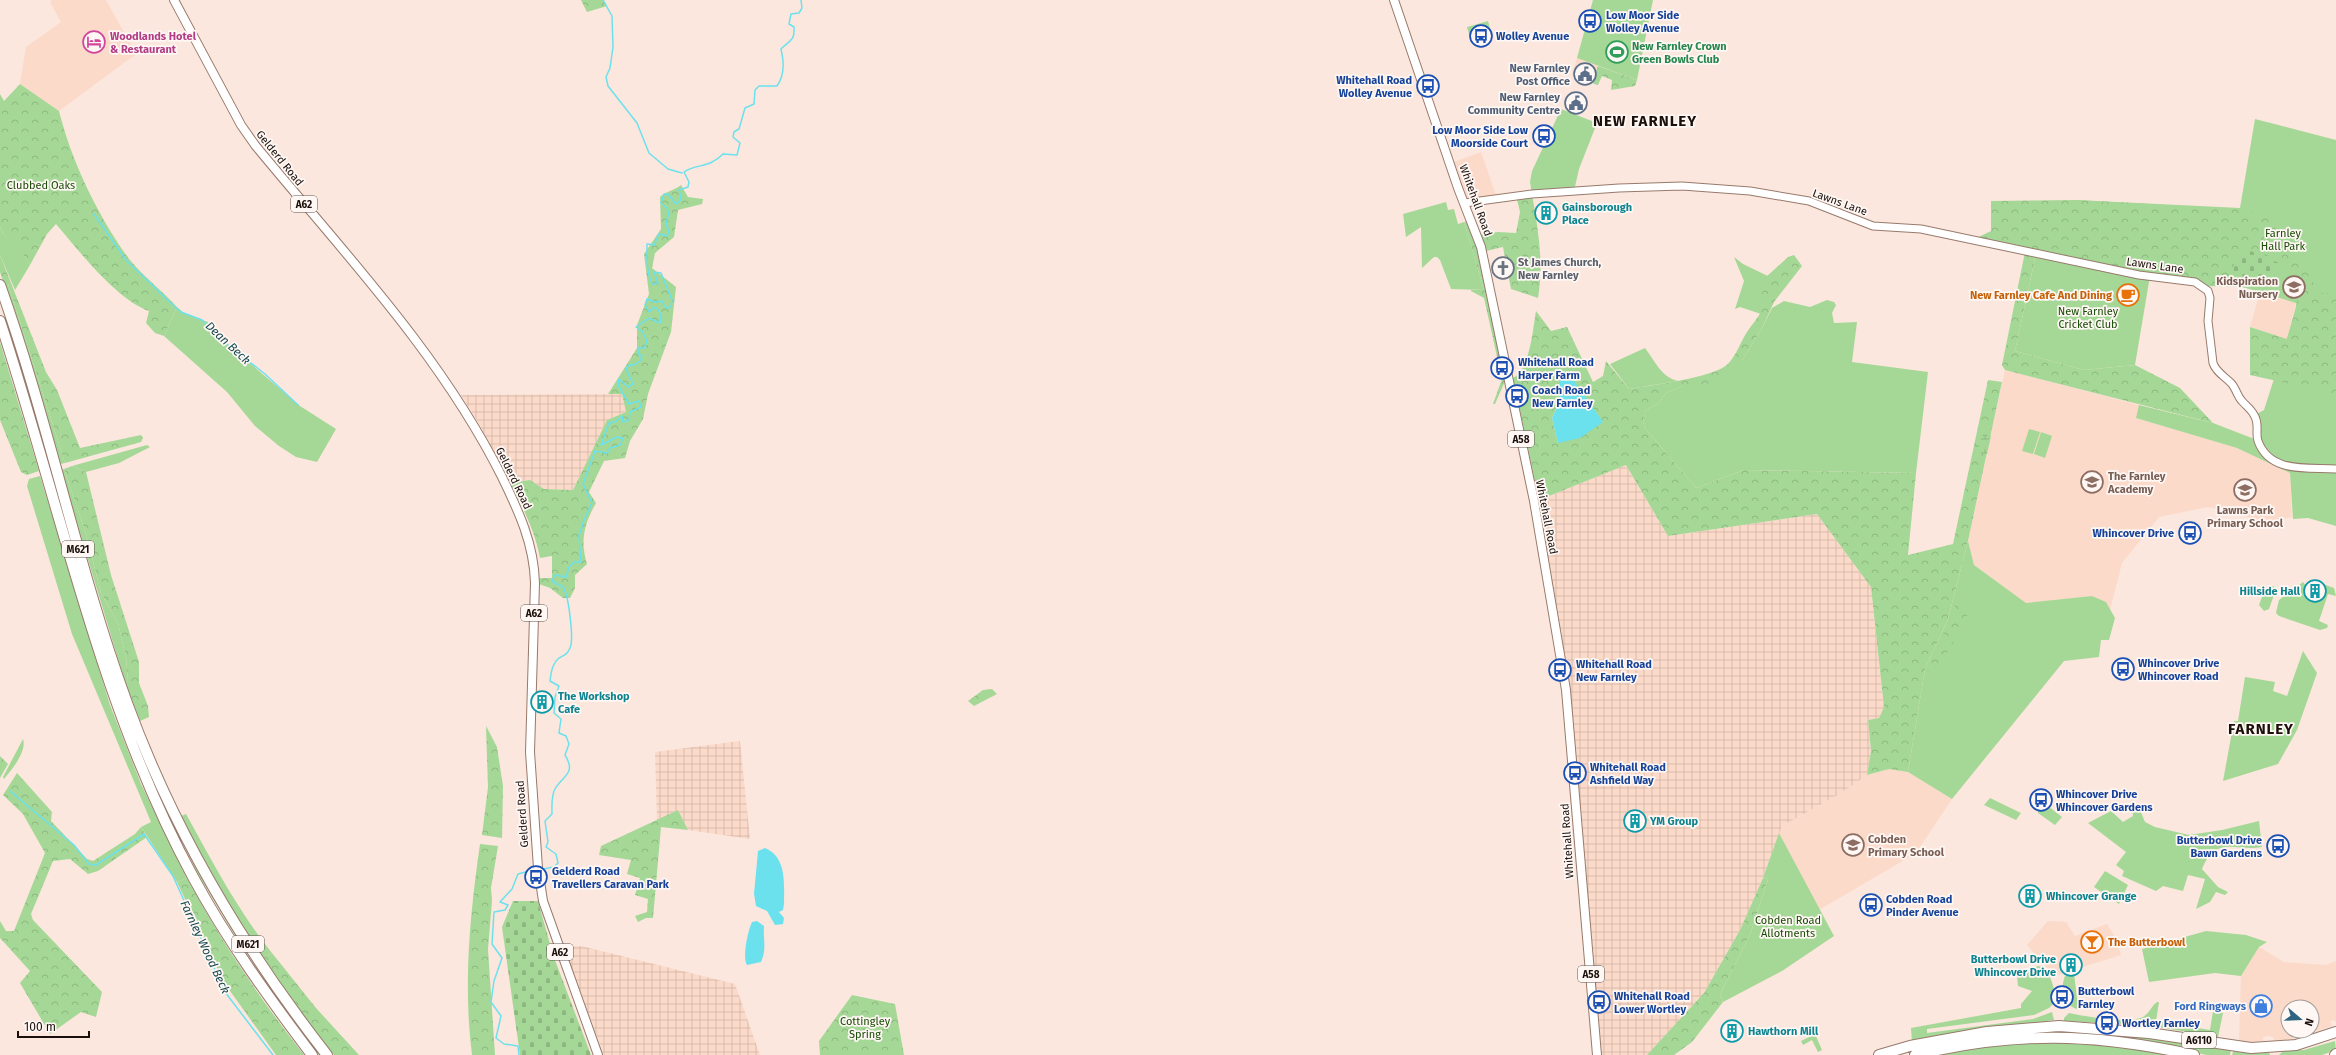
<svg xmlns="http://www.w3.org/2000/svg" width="2336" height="1055" viewBox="0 0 2336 1055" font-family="'Fira Sans',sans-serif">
<defs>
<pattern id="industrial-grid" width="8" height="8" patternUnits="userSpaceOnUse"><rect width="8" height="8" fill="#fbdaca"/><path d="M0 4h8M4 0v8" fill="none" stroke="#d7baac"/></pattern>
<pattern id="forest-crowns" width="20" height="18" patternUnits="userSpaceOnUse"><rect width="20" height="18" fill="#a5d896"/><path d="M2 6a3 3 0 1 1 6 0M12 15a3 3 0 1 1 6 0" fill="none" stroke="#8db880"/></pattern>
<pattern id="wetland-marsh" width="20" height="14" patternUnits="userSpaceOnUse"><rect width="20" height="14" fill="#a5d896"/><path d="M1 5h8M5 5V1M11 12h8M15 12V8" fill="none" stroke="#8db880"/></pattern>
<pattern id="cemetery-stones" width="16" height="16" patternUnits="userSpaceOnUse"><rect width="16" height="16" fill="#a5d896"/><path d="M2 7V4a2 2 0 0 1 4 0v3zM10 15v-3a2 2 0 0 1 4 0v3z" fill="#8db880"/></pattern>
</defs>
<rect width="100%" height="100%" fill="#fbe7dd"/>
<path fill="#fbdaca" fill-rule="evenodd" d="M52 0H106L136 54 59 111 20 84 26 47 61 22 50 2Z
M1577 58 1598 66 1592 83 1572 75Z
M1481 152 1497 198 1465 203 1451 163Z
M2260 292 2296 303 2287 339 2250 327Z
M2005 370 2139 405 2137 418 2237 448 2261 458 2290 473 2292 517 2262 522 2231 511 2208 507 2159 517 2122 563 2110 610 2106 602 2092 596 2026 603 1974 565 1968 541Z
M1889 769 1908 772 1952 799 1916 853 1819 910 1779 833 1782 826 1841 793 1867 775Z
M2048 921 2066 922 2075 936 2107 924 2116 939 2121 955 2054 976 2027 945Z
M2259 947 2284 962 2326 965 2336 961V1022L2334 1020 2330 1021 2332 1026 2291 1039 2274 1041 2273 1037 2268 1036 2263 1037V1041L2250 1043 2239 1040 2241 976ZM2288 1007H2312V1031H2288Z"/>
<path fill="url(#industrial-grid)" d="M622 394 626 412 607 420 573 490 544 489 530 480 510 483 478 422 461 395Z
M1626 465 1668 536 1817 514 1871 587 1884 707 1879 718 1868 720 1871 751 1867 775 1841 793 1782 826 1763 878 1740 930 1704 993 1647 1055H1602L1575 753 1565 664 1539 500Z
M740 741 750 839 688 830 678 810 657 821 655 752Z
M572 946H581L735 984 760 1055H604L566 954Z"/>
<path fill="#a5d896" d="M1593 0H1653L1637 80 1577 58Z
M1488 21 1491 32 1470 38 1467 27Z
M1561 109 1597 123 1579 169 1574 191 1532 194 1530 182 1532 171Z
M2255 119 2336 140V526L2308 518 2293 519 2290 473 2237 448 2136 418 2139 405 2213 423 2257 440 2255 415 2264 410 2296 310V303L2260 292 2261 289 2076 200 2240 208Z
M1446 202 1448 210 1454 209 1458 224 1464 222 1484 290 1451 289 1440 260 1437 257H1434L1422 268 1421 227 1406 237 1403 214Z
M0 227 3 234 17 244 30 265 15 290 0 255Z
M2036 254 2150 276 2135 365 2084 370 2015 351Z
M1734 257 1743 264 1776 280 1761 314 1740 307 1735 309 1744 281Z
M4 284H8L65 463 60 464Z
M1827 300 1834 302 1836 305 1832 313 1834 323 1857 322 1852 362 1928 372 1916 473 1744 470 1696 488 1645 428 1643 421 1646 410 1659 403 1666 393 1683 386H1700L1743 359 1762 328 1772 308 1784 301 1810 307Z
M0 303 27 386 99 628 190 854 254 963 322 1055H319L299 1030 234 934 198 874 154 784 137 745 97 628Z
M177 307 185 314 208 322 224 341 300 406 336 429 317 462 296 457 279 446 255 426 227 392 164 336Z
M1645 348C1655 361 1661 377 1678 381L1629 389 1610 364Z
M2029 429 2040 432 2033 454 2022 451Z
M2041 432 2052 436 2045 458 2034 454Z
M147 445 150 447 119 463 86 472 72 466Z
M64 469 86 534 101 593 118 623 126 658 128 681 125 682 61 470Z
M40 476 110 705 141 784 187 878 177 882 141 827 151 822 72 634 27 486 29 479Z
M1968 541 1974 565 2026 603 2092 596 2106 602 2115 618 2109 640H2101L2099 657 2064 661 1952 799 1908 772 1925 669 1948 619Z
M2303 582 2306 586 2305 597 2317 601 2323 584 2334 588 2336 596 2328 594 2319 621 2328 625 2327 628 2320 630 2279 616 2276 613 2279 600Z
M2270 585 2275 587V592L2269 609 2264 611 2259 605 2265 589Z
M2303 651 2317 673 2297 730 2278 764 2223 781 2234 721H2238L2245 677 2275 682 2273 691 2287 696Z
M23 739C27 752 12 769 4 779L3 777Z
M1990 798 2021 813 2016 820 1984 805Z
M2043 802 2062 817 2055 825 2038 813V807Z
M2138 805 2145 822 2155 827 2189 835 2222 830 2259 821 2262 847C2237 852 2216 834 2202 869L2218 887 2228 892 2225 895 2216 892 2210 902 2196 909 2205 879 2188 875 2183 891 2163 886 2156 891 2122 876 2124 871 2116 865 2126 852 2088 823 2111 811 2123 822 2133 816 2132 809Z
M186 814C212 861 238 911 272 953L261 958 209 871 181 816Z
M1779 833 1834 936 1782 971 1723 1002 1720 994 1750 935 1768 879 1763 878Z
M2105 871 2128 885 2119 904 2094 887Z
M2206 931 2246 935 2267 942 2259 947 2241 976 2215 973 2149 982 2142 949Z
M2038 966 2044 968C2052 977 2054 988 2056 1001L2049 1008 2034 1015 1927 1029V1033L2033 1019 2052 1012 2054 1020 2047 1021V1025L1912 1043 1911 1028 2021 1008V1004L2032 991 2018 986 2017 975Z
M2074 973 2078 1007 2077 1009C2063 1005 2060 988 2065 976Z
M2157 1002H2159L2156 1021 2210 1030 2213 1011 2223 1013 2218 1037 2145 1025 2064 1021V1018L2069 1013C2082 1016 2130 1024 2143 1017 2150 1013 2151 1006 2157 1002Z
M2132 1033 2231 1049 2230 1055H2207L2098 1034Z
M1815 1034 1822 1050 1818 1052 1812 1040 1803 1045 1801 1041Z
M2053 1036 2173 1055H1915Z
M2335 1041 2336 1050 2322 1055H2279L2284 1050H2304Z
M2234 1049 2269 1052 2270 1055H2232Z"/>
<path fill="url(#forest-crowns)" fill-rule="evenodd" d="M581 0H604L607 6 587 12Z
M1598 66 1637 80 1635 86 1611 90 1612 80 1602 76 1598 85 1592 83Z
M20 84 59 111C71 159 95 210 124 252 138 273 160 288 177 307L164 336 155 333 146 323 149 311C117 300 78 250 56 224L47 234 30 265 17 245 3 234 0 227V94L4 101Z
M681 185 688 197 703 199 702 204 678 210 674 237 655 253 652 268 676 287 671 332 648 394 643 419 630 441 625 458 604 461 589 492 596 503C584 524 580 541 587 564L575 575V588L570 598H563L550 588 539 584 540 578H552V556L540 558C535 531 523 508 510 483L530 480 544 489 573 490 607 420 626 412 622 394H608L637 348V325L649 294 644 254 661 229 660 197C666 191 674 191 681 185Z
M1532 194C1538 229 1544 262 1538 298L1511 289 1503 247 1482 252 1477 235 1498 232 1516 233 1520 212 1516 195Z
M2076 200 2240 209 2268 217 2278 232 2272 243 2305 268 2319 293H2334L2336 296V394L2250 375V327L2287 339 2304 277 2275 259 2241 247 2231 272 2270 287 2269 290 2261 289 2260 292 2242 287 2203 286 2036 254 2015 351 2084 370 2135 365 2180 388 2213 423 2005 370 2002 365 2025 252 1972 240 1991 231V201Z
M1468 221 1478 250 1506 379 1495 404H1493L1502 379 1484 298 1471 291V290H1484L1464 222Z
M0 255 46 372 57 390 80 448 141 435 143 438 141 442 65 463 8 284H4L0 272Z
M1794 255 1802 266 1774 302 1762 328 1743 359 1726 378 1700 386H1683L1666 393 1659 403 1646 410 1643 421 1645 428 1696 488 1744 470 1916 473 1908 555 1953 544 1988 380 2002 382 1968 541 1948 619 1925 669 1908 772 1889 769 1867 775 1871 751 1868 720 1879 718 1884 707 1871 587 1817 514 1668 536 1626 465 1539 500 1513 378C1530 370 1533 328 1536 311L1551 331 1567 327 1593 382 1603 376 1606 361 1629 389C1651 385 1713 378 1728 364 1737 354 1740 343 1747 332 1754 322 1761 314 1765 304L1760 298 1766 284 1765 278 1788 257ZM1560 401 1558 443 1552 418Z
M0 342 39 471 27 475 21 472 0 420Z
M72 466 86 472 111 575 139 662V683L148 706 149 717 140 721 125 682 128 681 126 658 118 623 101 593 86 534 64 469Z
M1963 603 1969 609 1965 621 1955 640 1926 686 1928 670 1956 604Z
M992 689 997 694 974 706 968 701 983 690Z
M486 726 497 747 503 786 502 838 482 835 488 787Z
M0 756 8 764 0 778Z
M17 773 52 812 51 821 87 859 93 861 135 834 141 827 147 837 98 871 88 874 70 859 53 861 31 914 33 920 102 992 96 1017 81 1012 50 1034 20 983 30 971 0 938V921L6 931H14L45 853 23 814 3 795Z
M678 810 688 830 661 827 653 918H646L638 922 635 916 647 912 648 899 635 895 640 878 627 874 631 860 599 855 601 846Z
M480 844 498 846 491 888 492 901 488 949 495 1055H472C463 984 470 914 480 844Z
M187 878C221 941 260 999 304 1055H276L225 984 177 882Z
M1763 878 1768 879 1750 935 1720 994 1723 1002 1692 1042 1674 1055H1647L1704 993 1740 930Z
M272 953 316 1008 359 1055H334L313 1029 261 958Z
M852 995 895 1004 904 1055H820L819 1041Z"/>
<path fill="url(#wetland-marsh)" d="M1977 436H1991L1987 454H1973Z"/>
<path fill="url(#cemetery-stones)" d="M2241 247 2279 263 2270 287 2231 272Z
M513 901H538L553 955 591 1055H520L502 927Z"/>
<path fill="#6ce1ee" d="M1567 371 1603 422 1580 438 1558 443 1552 418 1560 401 1559 380Z
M765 848C787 857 784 884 784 904L783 910 779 912 784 918 783 924 775 925 767 911 756 906 754 894 758 851Z
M757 921 764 926C763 939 767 949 761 962L747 965C742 958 748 930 752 922Z"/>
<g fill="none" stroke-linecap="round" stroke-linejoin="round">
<path stroke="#6ce1ee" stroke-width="1.5" d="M603 0 612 16 613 47 610 68 606 77 608 86 637 123 649 153 668 169 682 173
M94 214 126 260 174 306 181 312 202 320 223 341 265 374 298 405
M10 791 74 845 89 864 96 865 144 834 173 876 225 992 273 1055
M543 869 554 867 558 863 556 854 546 847 548 842 545 821 552 814C552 806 551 796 555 789 562 776 577 774 565 755L569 744 566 736 559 733 561 719 554 713 555 697 559 686 550 681C551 673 552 664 559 658 564 655 567 655 570 648 574 640 569 596 563 587L552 581 555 575 566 577 569 567 574 562H581L579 536 584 520 592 503 583 484 595 451 607 453 610 448 620 445 623 438 617 437 601 445 609 423 615 422 622 416 623 422 629 420 630 412 641 407 639 401 629 404 618 385 619 379 628 387 633 384 626 369 629 365H634L640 361 642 356 638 354V348H644L647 341 642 331 636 327 649 318 660 323 661 315 657 308H653L649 312 645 305 647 299 655 302 662 301 666 308 671 307 672 300 661 273 654 272 658 283 652 284C646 271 647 258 647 244L654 245 659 234 667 236 669 232 666 223 669 213 667 208 661 203 664 194H668L676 204 681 200 679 190 688 187 689 182 684 172C695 164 710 168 723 154L737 155 740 143 733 137 734 132 739 129 745 108 754 104 755 90 759 86H777C785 75 784 61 781 49 790 40 795 41 794 27L789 24 791 14 799 13 802 8 801 0
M519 1055 518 1046 504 1044 496 1038 501 1016 491 1002 494 981 502 958 492 944 494 912 505 910 508 905 500 902 512 889 518 874 533 870"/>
<g stroke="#987a6c" stroke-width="9">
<path id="minor" d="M1465 203 1532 194 1619 188 1682 186 1750 191 1809 201 1873 226 1921 229 2139 275 2195 282 2208 291 2210 298 2208 321 2213 363C2216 372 2224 376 2231 383 2236 388 2237 396 2242 401 2246 406 2251 409 2254 415 2260 424 2255 433 2258 441 2270 474 2308 467 2336 469"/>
</g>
<g stroke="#987a6c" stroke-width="10">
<path id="major" d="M174 0 241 125 255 145C342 251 440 353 502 477 519 512 534 544 535 583L530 752 538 868 543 901 598 1055
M1394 0 1458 188 1481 247 1534 501 1566 690 1597 1055"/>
</g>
<g stroke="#987a6c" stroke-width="12">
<path id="highway" d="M0 285C49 422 77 566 127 703 173 829 244 949 327 1055
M0 321C61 507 99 704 193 877 227 940 269 998 312 1055
M1879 1055 1910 1046 1987 1032 2059 1026 2149 1033 2251 1048 2296 1045 2336 1032
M1915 1055C2016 1031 2093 1033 2194 1055
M2335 1055 2336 1054"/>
</g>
<use href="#minor" stroke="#fff" stroke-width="7"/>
<use href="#major" stroke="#fff" stroke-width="8"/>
<use href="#highway" stroke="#fff" stroke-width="10"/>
</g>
<defs>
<g id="bus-ring" transform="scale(1.15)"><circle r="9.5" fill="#fef7f4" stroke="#1a4fb4" stroke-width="1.5"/><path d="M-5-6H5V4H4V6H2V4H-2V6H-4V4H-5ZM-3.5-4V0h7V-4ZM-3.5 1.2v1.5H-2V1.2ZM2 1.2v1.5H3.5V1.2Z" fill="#1a4fb4"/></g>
<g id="hotel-ring" transform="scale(1.15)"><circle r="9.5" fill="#fef7f4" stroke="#d1479c" stroke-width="1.5"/><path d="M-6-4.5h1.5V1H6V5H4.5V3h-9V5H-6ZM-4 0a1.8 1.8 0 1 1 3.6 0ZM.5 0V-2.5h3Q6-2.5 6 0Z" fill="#d1479c"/></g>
<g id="stadium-ring" transform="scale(1.15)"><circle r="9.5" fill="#fef7f4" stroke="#2e9e5b" stroke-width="1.5"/><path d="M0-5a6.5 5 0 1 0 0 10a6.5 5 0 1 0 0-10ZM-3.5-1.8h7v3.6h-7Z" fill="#2e9e5b"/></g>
<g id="civic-ring" transform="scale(1.15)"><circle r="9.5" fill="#fef7f4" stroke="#5c6f8a" stroke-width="1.5"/><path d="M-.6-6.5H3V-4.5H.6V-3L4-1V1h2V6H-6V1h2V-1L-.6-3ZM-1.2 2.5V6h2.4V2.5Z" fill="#5c6f8a"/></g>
<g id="building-ring" transform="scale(1.15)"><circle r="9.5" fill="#fef7f4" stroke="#0f9aa8" stroke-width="1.5"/><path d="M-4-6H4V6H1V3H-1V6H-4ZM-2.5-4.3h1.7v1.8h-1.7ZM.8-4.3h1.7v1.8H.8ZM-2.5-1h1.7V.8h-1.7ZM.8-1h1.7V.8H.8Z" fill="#0f9aa8"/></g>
<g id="church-ring" transform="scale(1.15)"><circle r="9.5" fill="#fef7f4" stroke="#6b7280" stroke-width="1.5"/><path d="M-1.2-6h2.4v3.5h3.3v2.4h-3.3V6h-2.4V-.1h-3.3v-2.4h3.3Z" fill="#6b7280"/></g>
<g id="school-ring" transform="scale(1.15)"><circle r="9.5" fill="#fef7f4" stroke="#8d6e63" stroke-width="1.5"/><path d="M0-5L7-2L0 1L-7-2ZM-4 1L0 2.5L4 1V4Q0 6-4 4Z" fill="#8d6e63"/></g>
<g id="cafe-ring" transform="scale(1.15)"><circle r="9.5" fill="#fef7f4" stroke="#e8710a" stroke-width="1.5"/><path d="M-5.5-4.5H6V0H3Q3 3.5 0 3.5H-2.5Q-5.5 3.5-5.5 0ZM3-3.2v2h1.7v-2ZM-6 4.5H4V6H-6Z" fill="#e8710a"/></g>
<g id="bar-ring" transform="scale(1.15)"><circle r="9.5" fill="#fef7f4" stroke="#e8710a" stroke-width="1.5"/><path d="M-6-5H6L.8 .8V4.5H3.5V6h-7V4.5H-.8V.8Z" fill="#e8710a"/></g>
<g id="shop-ring" transform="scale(1.15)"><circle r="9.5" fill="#fef7f4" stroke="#3f7fe0" stroke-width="1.5"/><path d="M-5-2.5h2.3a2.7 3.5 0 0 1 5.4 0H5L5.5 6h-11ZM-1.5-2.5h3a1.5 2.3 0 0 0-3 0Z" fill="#3f7fe0"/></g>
</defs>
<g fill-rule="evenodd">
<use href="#bus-ring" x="1590" y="21"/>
<use href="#bus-ring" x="1481" y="36"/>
<use href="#hotel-ring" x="94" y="42"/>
<use href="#stadium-ring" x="1617" y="52"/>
<use href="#civic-ring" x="1585" y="74"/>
<use href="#bus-ring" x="1428" y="86"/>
<use href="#civic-ring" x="1576" y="103"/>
<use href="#bus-ring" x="1544" y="136"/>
<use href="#building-ring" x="1546" y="213"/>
<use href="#church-ring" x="1503" y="268"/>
<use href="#school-ring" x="2294" y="287"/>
<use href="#cafe-ring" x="2128" y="295"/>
<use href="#bus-ring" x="1502" y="368"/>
<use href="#bus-ring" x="1517" y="396"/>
<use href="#school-ring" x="2092" y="482"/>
<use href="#school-ring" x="2245" y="490"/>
<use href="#bus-ring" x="2190" y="533"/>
<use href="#building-ring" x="2315" y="591"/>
<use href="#bus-ring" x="2123" y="669"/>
<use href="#bus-ring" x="1560" y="670"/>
<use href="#building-ring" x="542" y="702"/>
<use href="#bus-ring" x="1575" y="773"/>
<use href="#bus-ring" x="2041" y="800"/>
<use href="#building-ring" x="1635" y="821"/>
<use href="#school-ring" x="1853" y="845"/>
<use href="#bus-ring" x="2278" y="846"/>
<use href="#bus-ring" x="536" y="877"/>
<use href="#building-ring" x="2030" y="896"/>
<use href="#bus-ring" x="1871" y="905"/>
<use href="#bar-ring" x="2092" y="942"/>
<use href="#building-ring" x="2071" y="965"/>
<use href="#bus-ring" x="2062" y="997"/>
<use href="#bus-ring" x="1599" y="1002"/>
<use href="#shop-ring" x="2261" y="1006"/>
<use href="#bus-ring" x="2107" y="1023"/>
<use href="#building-ring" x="1732" y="1031"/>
</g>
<g text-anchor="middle" stroke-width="3.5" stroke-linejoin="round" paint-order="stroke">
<g fill="#fef7f4" stroke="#5e5550" stroke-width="1">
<rect x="291" y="196" width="26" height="16" rx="3"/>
<rect x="1508" y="431" width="26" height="16" rx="3"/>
<rect x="62" y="541" width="32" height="16" rx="3"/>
<rect x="521" y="605" width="26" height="16" rx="3"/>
<rect x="232" y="936" width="32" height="16" rx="3"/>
<rect x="547" y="944" width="26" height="16" rx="3"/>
<rect x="1578" y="966" width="26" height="16" rx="3"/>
<rect x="2182" y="1032" width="34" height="16" rx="3"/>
</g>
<g font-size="10" font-weight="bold" fill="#1a0f0a">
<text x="304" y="208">A62</text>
<text x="1521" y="443">A58</text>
<text x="78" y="553">M621</text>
<text x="534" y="617">A62</text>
<text x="248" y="948">M621</text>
<text x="560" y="956">A62</text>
<text x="1591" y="978">A58</text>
<text x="2199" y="1044">A6110</text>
</g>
<g font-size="11" font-weight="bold" fill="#164399" stroke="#fef7f4" text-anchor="start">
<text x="1606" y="19">Low Moor Side<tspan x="1606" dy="13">Wolley Avenue</tspan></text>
<text x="1496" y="40">Wolley Avenue</text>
<text x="1412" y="84" text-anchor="end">Whitehall Road<tspan x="1412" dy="13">Wolley Avenue</tspan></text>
<text x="1528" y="134" text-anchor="end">Low Moor Side Low<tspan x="1528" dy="13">Moorside Court</tspan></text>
<text x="1518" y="366">Whitehall Road<tspan x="1518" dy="13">Harper Farm</tspan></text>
<text x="1532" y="394">Coach Road<tspan x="1532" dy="13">New Farnley</tspan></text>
<text x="2174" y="537" text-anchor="end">Whincover Drive</text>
<text x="2138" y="667">Whincover Drive<tspan x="2138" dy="13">Whincover Road</tspan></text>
<text x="1576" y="668">Whitehall Road<tspan x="1576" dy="13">New Farnley</tspan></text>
<text x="1590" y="771">Whitehall Road<tspan x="1590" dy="13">Ashfield Way</tspan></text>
<text x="2056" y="798">Whincover Drive<tspan x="2056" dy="13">Whincover Gardens</tspan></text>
<text x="2262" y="844" text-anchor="end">Butterbowl Drive<tspan x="2262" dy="13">Bawn Gardens</tspan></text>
<text x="552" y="875">Gelderd Road<tspan x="552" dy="13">Travellers Caravan Park</tspan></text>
<text x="1886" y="903">Cobden Road<tspan x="1886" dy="13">Pinder Avenue</tspan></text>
<text x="2078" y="995">Butterbowl<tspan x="2078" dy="13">Farnley</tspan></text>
<text x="1614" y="1000">Whitehall Road<tspan x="1614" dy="13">Lower Wortley</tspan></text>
<text x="2122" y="1027">Wortley Farnley</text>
</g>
<g font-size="11" font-weight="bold" fill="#b23c85" stroke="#fef7f4" text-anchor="start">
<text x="110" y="40">Woodlands Hotel<tspan x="110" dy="13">&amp; Restaurant</tspan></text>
</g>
<g font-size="11" font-weight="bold" fill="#27864d" stroke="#fef7f4" text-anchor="start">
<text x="1632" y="50">New Farnley Crown<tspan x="1632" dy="13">Green Bowls Club</tspan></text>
</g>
<g font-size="11" font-weight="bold" fill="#4e5e75" stroke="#fef7f4" text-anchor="end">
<text x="1570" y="72">New Farnley<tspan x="1570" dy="13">Post Office</tspan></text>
<text x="1560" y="101">New Farnley<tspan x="1560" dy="13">Community Centre</tspan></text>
</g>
<g font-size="11" fill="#1a0f0a" stroke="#fef7f4">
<text transform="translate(280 158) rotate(51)" y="4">Gelderd Road</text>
<text transform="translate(1476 200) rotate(70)" y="4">Whitehall Road</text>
<text transform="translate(1840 202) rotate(20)" y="4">Lawns Lane</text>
<text transform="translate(2155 265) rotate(8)" y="4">Lawns Lane</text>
<text transform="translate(514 478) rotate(64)" y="4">Gelderd Road</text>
<text transform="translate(1547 517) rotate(79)" y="4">Whitehall Road</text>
<text transform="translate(522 814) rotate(-94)" y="4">Gelderd Road</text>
<text transform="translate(1567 841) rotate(-94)" y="4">Whitehall Road</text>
</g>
<g font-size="11" fill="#184a04" stroke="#fef7f4">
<text x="41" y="189">Clubbed Oaks</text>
<text x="2283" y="237">Farnley<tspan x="2283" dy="13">Hall Park</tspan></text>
<text x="2088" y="315">New Farnley<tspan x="2088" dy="13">Cricket Club</tspan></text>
<text x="1788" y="924">Cobden Road<tspan x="1788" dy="13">Allotments</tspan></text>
<text x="865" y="1025">Cottingley<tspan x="865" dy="13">Spring</tspan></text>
</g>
<g font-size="11" font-weight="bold" fill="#0d838f" stroke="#fef7f4" text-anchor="start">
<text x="1562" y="211">Gainsborough<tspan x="1562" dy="13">Place</tspan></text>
<text x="2300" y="595" text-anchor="end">Hillside Hall</text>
<text x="558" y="700">The Workshop<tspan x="558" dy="13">Cafe</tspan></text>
<text x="1650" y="825">YM Group</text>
<text x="2046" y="900">Whincover Grange</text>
<text x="2056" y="963" text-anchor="end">Butterbowl Drive<tspan x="2056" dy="13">Whincover Drive</tspan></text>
<text x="1748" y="1035">Hawthorn Mill</text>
</g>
<g font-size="11" font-weight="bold" fill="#5b616d" stroke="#fef7f4" text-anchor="start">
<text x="1518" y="266">St James Church,<tspan x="1518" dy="13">New Farnley</tspan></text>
</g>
<g font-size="11" font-weight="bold" fill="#785e54" stroke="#fef7f4" text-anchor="start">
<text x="2278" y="285" text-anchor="end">Kidspiration<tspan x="2278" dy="13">Nursery</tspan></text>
<text x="2108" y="480">The Farnley<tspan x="2108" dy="13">Academy</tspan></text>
<text x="2245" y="514" text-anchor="middle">Lawns Park<tspan x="2245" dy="13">Primary School</tspan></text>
<text x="1868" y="843">Cobden<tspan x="1868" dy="13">Primary School</tspan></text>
</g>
<g font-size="11" font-weight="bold" fill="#c56008" stroke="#fef7f4" text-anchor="end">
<text x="2112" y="299">New Farnley Cafe And Dining</text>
<text x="2108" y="946" text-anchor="start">The Butterbowl</text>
</g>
<g font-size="11" font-weight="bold" fill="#366cbe" stroke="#fef7f4" text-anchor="end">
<text x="2246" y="1010">Ford Ringways</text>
</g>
<g font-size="12" font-style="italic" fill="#174b51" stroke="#fef7f4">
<text transform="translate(228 343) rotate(43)" y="4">Dean Beck</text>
<text transform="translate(205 947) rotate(65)" y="4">Farnley Wood Beck</text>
</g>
<g font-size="15" font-weight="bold" letter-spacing="1" fill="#1a0f0a" stroke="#fef7f4">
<text x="1645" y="126">NEW FARNLEY</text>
<text x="2261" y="734">FARNLEY</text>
</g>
</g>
<g transform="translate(2300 1019) rotate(109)"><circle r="19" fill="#fef7f4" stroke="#a39a96"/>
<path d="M0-3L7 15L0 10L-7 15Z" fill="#2f6480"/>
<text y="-6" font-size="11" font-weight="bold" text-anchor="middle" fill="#1a0f0a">N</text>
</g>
<path d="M18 1031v6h71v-6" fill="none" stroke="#1a0f0a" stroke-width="2"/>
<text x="24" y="1031" font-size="12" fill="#1a0f0a" stroke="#fef7f4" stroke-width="3" paint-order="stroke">100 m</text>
</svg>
